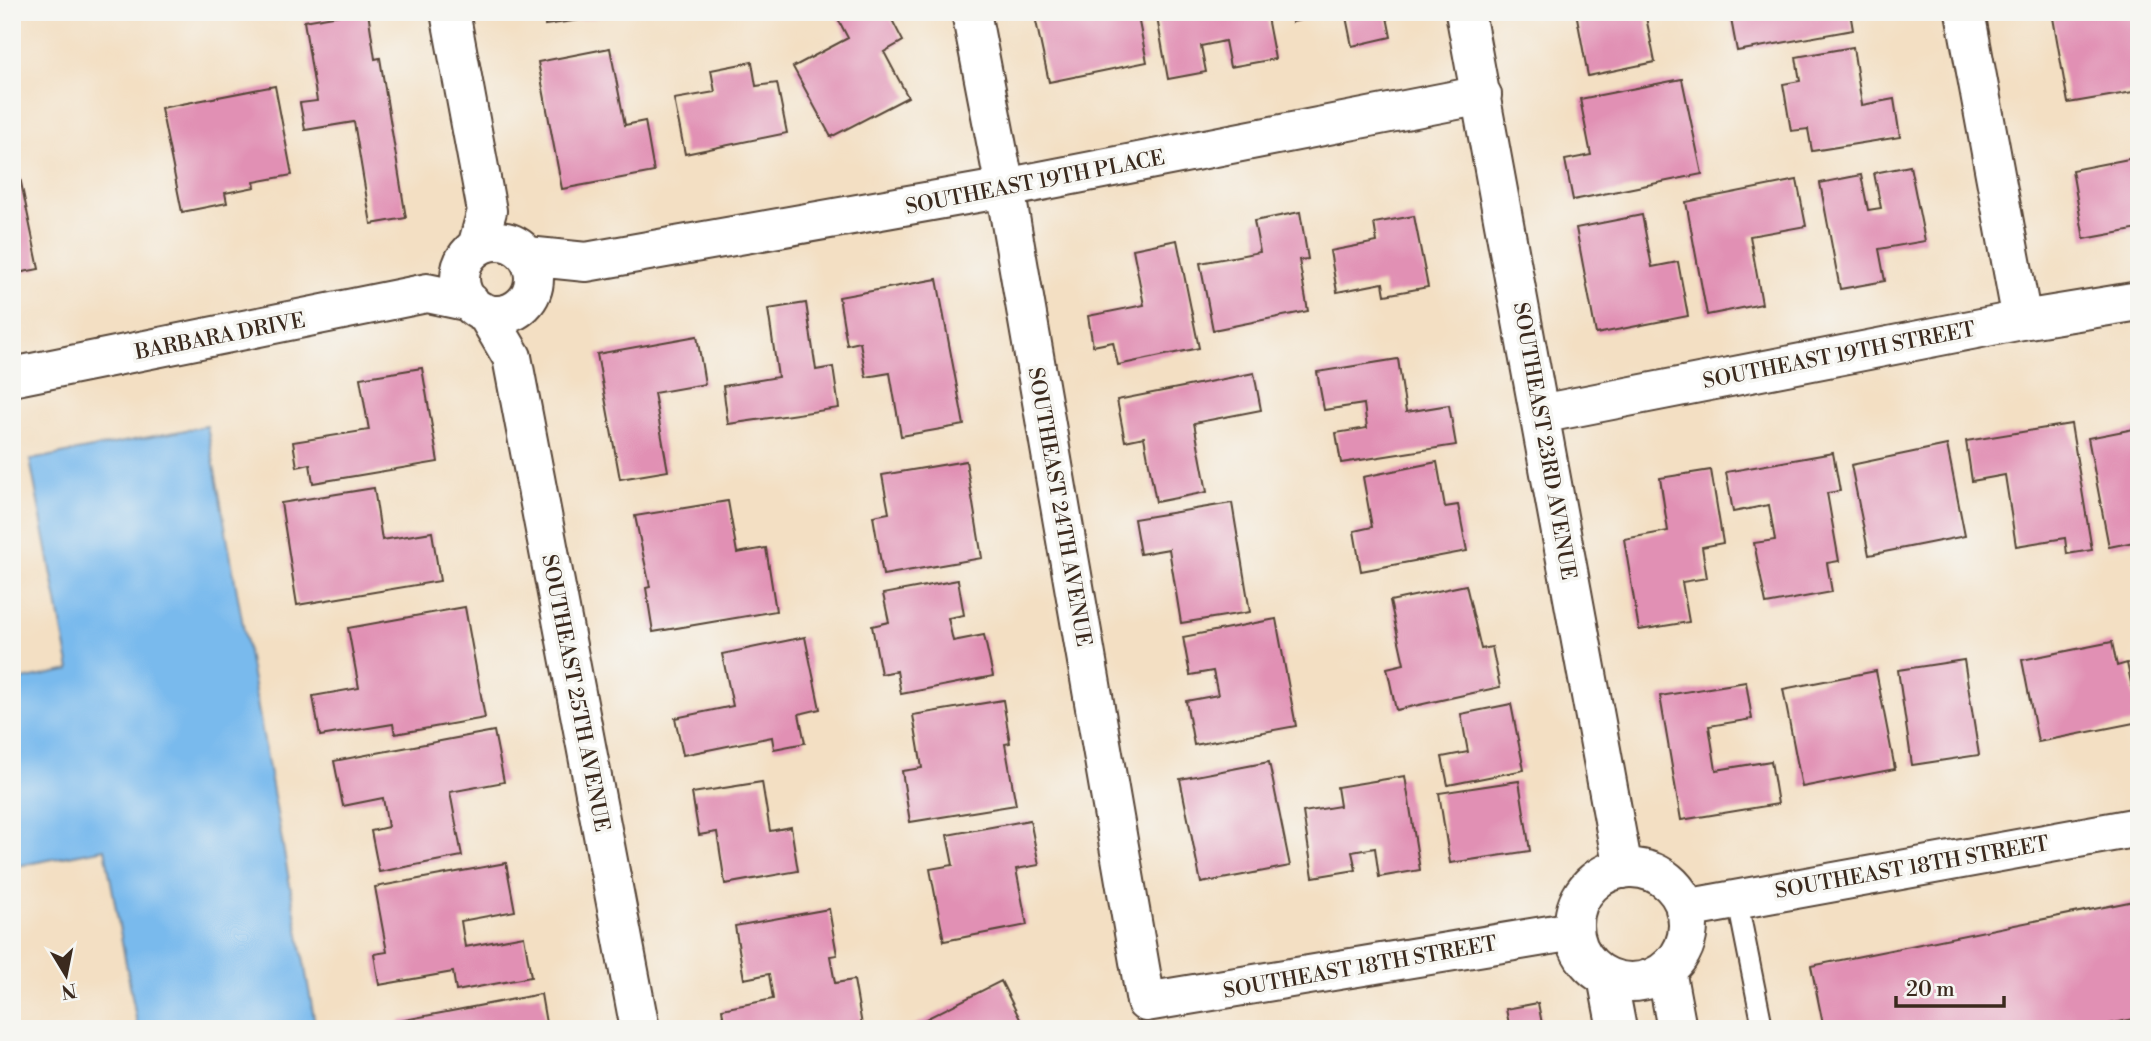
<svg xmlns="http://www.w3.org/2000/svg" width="2151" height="1041" viewBox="0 0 2151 1041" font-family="'Libre Bodoni',serif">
<rect width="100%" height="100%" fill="#f6f6f2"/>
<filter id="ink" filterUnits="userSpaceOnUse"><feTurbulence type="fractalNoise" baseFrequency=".0143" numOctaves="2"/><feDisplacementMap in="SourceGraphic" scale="14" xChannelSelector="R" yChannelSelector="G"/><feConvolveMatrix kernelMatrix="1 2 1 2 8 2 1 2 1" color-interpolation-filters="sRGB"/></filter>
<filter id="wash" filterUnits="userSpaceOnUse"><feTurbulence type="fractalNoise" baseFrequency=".00686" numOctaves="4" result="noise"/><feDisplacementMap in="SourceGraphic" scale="28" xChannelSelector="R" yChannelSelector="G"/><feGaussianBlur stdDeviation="1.57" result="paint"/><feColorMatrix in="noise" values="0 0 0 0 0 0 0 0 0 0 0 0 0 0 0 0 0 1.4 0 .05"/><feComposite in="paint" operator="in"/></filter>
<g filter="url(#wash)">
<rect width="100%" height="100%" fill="#f3dfc3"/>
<path fill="#79baed" stroke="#5a7286" stroke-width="2" d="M207 426 316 1029H138L105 849 12 867V682L70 670 30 460Z"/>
<g id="blocks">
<path fill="#e190b4" d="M357 12H368L375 59 380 58 406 218 371 224 354 122 305 130 300 103 317 101 304 21Z
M543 12H621V14L545 25Z
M845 12H888L903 41 884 52 908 97 831 137 793 67 848 38 837 17Z
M1034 12H1137L1147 62 1049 82Z
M1156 12H1266L1275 59 1230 67 1225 41 1201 46 1206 72 1168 79Z
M1290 12H1335V13L1292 22Z
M1345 12H1386L1391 37 1352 46Z
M1576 12H1645L1655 62 1588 76Z
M1742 12H1850L1853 30 1737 51 1730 14Z
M2052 12H2139V91L2068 103Z
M1853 47 1862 105 1894 99 1900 137 1812 151 1808 129 1791 131 1783 84 1800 81 1796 57Z
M610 48 625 125 645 121 654 172 562 189 538 62Z
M752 62 756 86 777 83 787 133 685 154 674 99 715 92 711 70Z
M1682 79 1702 174 1573 200 1565 160 1591 155 1580 99Z
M275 86 292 175 254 182 255 187 225 193 227 203 182 212 161 108Z
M12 139 39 269 12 274Z
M2139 157V229L2084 239 2072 170Z
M1910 166 1925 241 1879 249 1885 281 1840 289 1820 183 1861 175 1868 210 1881 208 1874 173Z
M1797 180 1806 226 1750 236 1762 304 1707 315 1686 202Z
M1300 212 1308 259 1299 260 1308 311 1213 330 1200 263 1260 252 1254 221Z
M1642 215 1652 267 1678 262 1688 316 1596 334 1576 228Z
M1414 216 1428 287 1385 295 1383 283 1337 292 1330 251 1377 242 1374 223Z
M1177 240 1199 348 1118 365 1113 342 1093 346 1088 316 1144 305 1133 249Z
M937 279 964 425 901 436 890 373 866 377 860 342 847 345 839 297Z
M806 303 816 370 833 367 839 408 728 424 723 386 778 377 768 309Z
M697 336 705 384 654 393 668 471 620 479 597 354Z
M1398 359 1406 412 1449 405 1456 445 1341 463 1336 433 1367 428 1364 404 1324 410 1317 372Z
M422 368 438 462 313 483 310 464 297 467 293 442 369 430 360 378Z
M1254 373 1261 410 1194 423 1207 492 1156 502 1144 437 1125 441 1117 400Z
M2071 424 2092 550 2067 554 2065 538 2016 546 2005 475 1972 481 1966 441Z
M2139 428V541L2109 547 2088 438Z
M1947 445 1965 536 1869 555 1851 465Z
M1833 453 1840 491 1827 493 1839 561 1827 563 1832 592 1766 604 1754 543 1775 540 1769 505 1733 512 1726 472Z
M966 461 982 558 883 575 873 516 889 513 882 475Z
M1437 462 1445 507 1458 505 1467 551 1361 571 1354 531 1372 527 1363 477Z
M1711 470 1723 543 1702 547 1707 578 1682 582 1689 622 1639 630 1624 539 1668 531 1660 478Z
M374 488 382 540 432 532 440 581 297 605 281 503Z
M728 501 737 553 766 548 776 611 653 632 646 588 650 587 635 516Z
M1232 503 1250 612 1181 623 1169 549 1140 554 1134 519Z
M958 580 964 615 948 618 953 641 984 635 993 676 901 694 897 671 881 674 872 626 889 622 883 594Z
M1466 585 1481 649 1492 647 1500 687 1396 710 1387 668 1404 664 1390 601Z
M465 607 485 718 395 734 393 724 320 736 313 696 359 688 348 628Z
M1276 619 1296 726 1194 745 1186 701 1218 695 1213 671 1190 675 1183 637Z
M805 637 820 709 799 714 805 743 774 749 772 737 683 755 675 718 733 706 722 654Z
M2112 642 2117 666 2127 663 2139 722 2038 742 2022 660Z
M1964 660 1979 755 1912 765 1898 670Z
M1876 671 1895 769 1802 787 1783 689Z
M1746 682 1752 719 1709 726 1716 770 1771 761 1778 804 1681 820 1660 696Z
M1003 700 1010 743 1005 744 1016 805 910 822 902 771 922 768 913 715Z
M1511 704 1524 770 1448 785 1442 757 1468 752 1461 714Z
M494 731 504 782 450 792 462 856 379 872 371 831 388 827 383 798 343 806 334 761Z
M1269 762 1290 866 1201 883 1180 779Z
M1405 776 1420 870 1379 877 1375 848 1352 852 1356 870 1313 877 1303 812 1340 806 1337 787Z
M1519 781 1530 851 1450 863 1439 793Z
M762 782 770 831 791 827 798 871 725 884 717 832 699 835 692 793Z
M1030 820 1039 865 1016 869 1027 925 944 941 930 869 953 865 947 835Z
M506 863 515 911 461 921 465 947 524 936 531 977 456 991 453 972 379 985 374 954 387 952 375 887Z
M2139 900V1018L2084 1029H1824L1811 966Z
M829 909 837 955 830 956 835 983 854 980 862 1025 839 1029H725L722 1009 773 999 769 974 744 979 735 926Z
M1001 981 1025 1029H906Z
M541 994 547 1029H400L399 1021Z
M1538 1003 1543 1029H1510L1506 1009Z"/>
</g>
</g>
<g filter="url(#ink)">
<use href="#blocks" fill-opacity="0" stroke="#574537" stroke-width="2"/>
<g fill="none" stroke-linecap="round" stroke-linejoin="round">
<g stroke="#574537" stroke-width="23">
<path id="lane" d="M1737 899 1763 1029"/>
</g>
<g stroke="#574537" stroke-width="42">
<path id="street" d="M450 12 487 211 477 247
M971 12 1005 188 1146 1002 1574 931
M1465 12 1623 869
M1965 12 2022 320
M460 278a37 37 0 1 1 74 0a37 37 0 1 1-74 0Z
M527 256 586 262 1005 188 1482 95
M486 313 512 357 640 1029
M12 377 427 293 470 302
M1540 414 2022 320 2139 301
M1574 925a57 57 0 1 1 114 0a57 57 0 1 1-114 0Z
M1685 909 2139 827
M1666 970 1677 1029
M1607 977 1617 1029"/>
</g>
<use href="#lane" stroke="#fff" stroke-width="19"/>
<use href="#street" stroke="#fff" stroke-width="38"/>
</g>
</g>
<g text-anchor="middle" stroke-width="7" stroke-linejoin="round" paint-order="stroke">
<g font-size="21" fill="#3b2a1e" stroke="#f6f6f2">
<text transform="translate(1035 182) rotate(-11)" y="7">SOUTHEAST 19TH PLACE</text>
<text transform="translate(220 336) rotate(-11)" y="7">BARBARA DRIVE</text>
<text transform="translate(1839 355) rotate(-11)" y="7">SOUTHEAST 19TH STREET</text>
<text transform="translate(1545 441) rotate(80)" y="7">SOUTHEAST 23RD AVENUE</text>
<text transform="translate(1060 507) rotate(80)" y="7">SOUTHEAST 24TH AVENUE</text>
<text transform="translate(576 693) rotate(79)" y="7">SOUTHEAST 25TH AVENUE</text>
<text transform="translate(1912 867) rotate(-10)" y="7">SOUTHEAST 18TH STREET</text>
<text transform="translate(1360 967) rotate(-10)" y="7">SOUTHEAST 18TH STREET</text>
</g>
</g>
<rect width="2151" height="1041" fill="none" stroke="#f6f6f2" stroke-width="42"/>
<g transform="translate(66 975) rotate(170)" stroke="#f6f6f2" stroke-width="5" paint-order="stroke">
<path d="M0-5L12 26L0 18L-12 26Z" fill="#3b2a1e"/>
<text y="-10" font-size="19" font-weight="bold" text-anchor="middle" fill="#3b2a1e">N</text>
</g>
<path d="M1896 996v10h108v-10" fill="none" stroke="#3b2a1e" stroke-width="3.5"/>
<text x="1906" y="996" font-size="21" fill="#3b2a1e" stroke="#f6f6f2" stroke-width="5" paint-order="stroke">20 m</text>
</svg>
